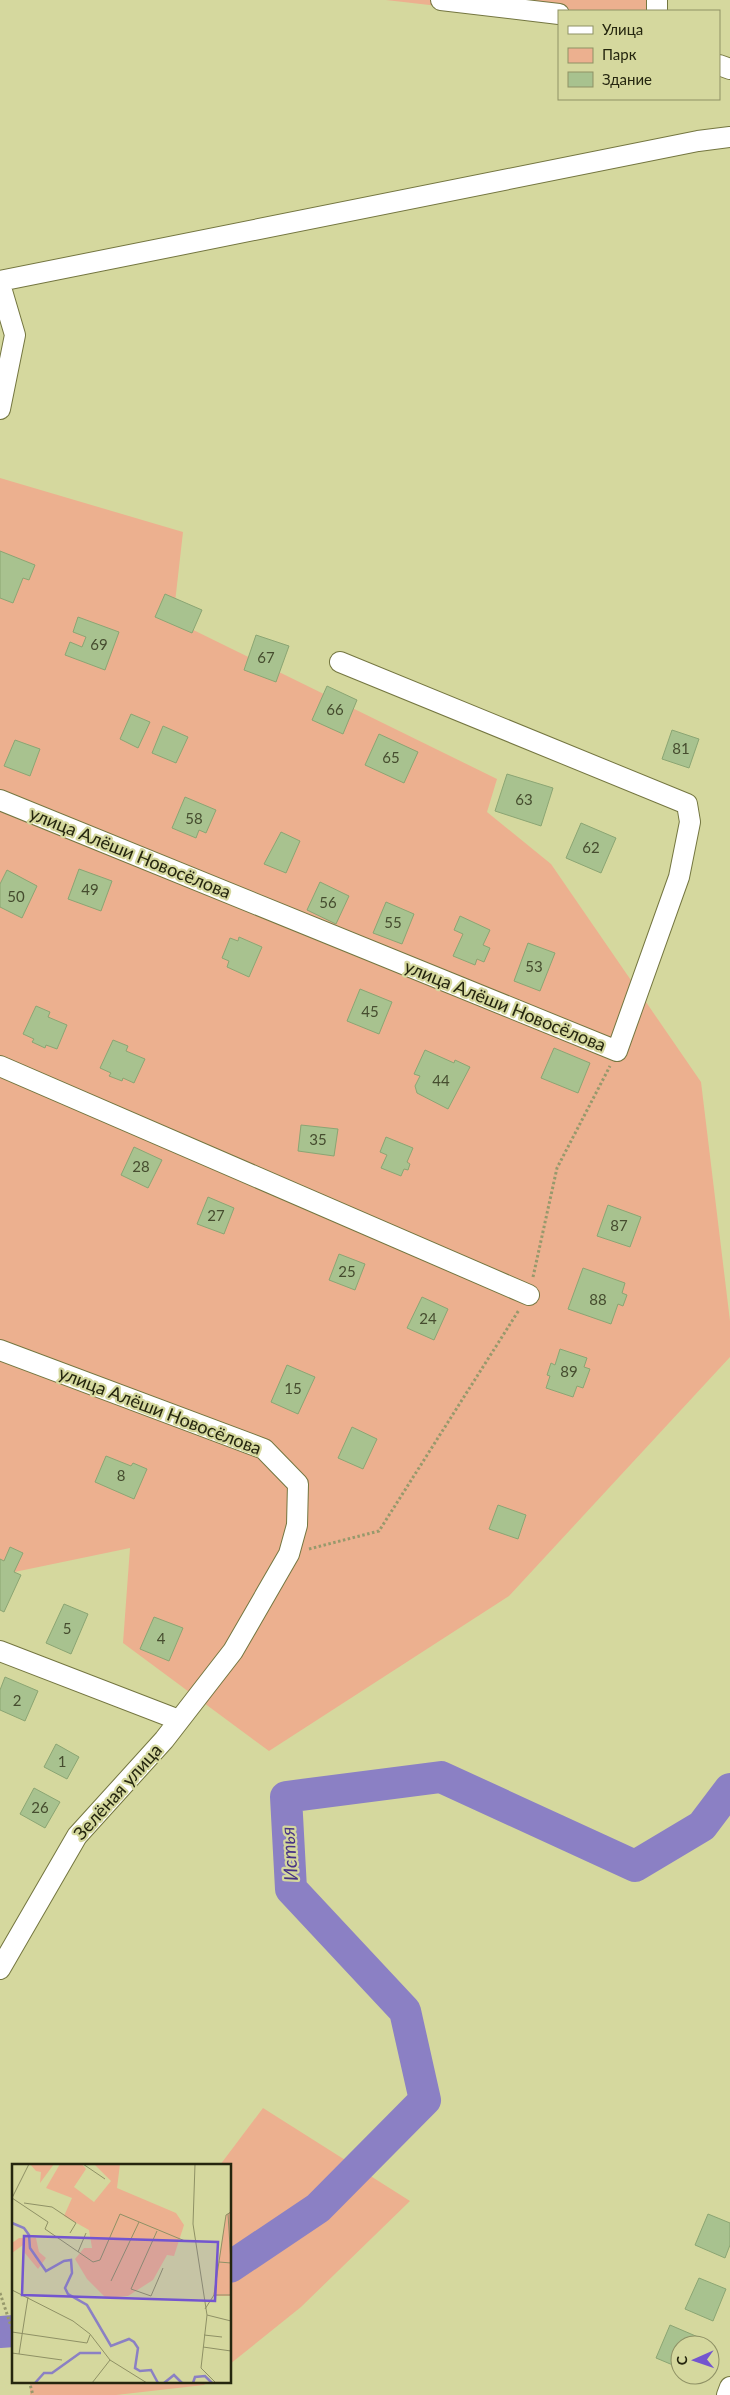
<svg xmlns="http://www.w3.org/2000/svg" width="730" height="2395" viewBox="0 0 730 2395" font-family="Lato,sans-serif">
<rect width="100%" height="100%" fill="#d5d89e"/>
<path fill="#ecb08f" d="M386 0H661L660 11H559V20Z
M0 478 183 532 173 620 497 779 487 812 551 864 701 1082 730 1321V1357L509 1596 269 1751 123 1643 130 1548 0 1575Z
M263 2108 410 2201 301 2307 230 2364V2165H220Z
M30 2381H209L204 2385 116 2395H30Z"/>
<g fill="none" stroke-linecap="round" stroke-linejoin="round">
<path stroke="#8b80c4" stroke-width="32" d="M230 2267 318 2208 425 2100 405 2011 291 1889 286 1797 441 1777 635 1866 702 1826 730 1789
M0 2332 14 2331"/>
</g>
<path fill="#a8c28f" stroke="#8ba573" d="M0 551 35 565 29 580 23 578 13 603 0 598Z
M165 594 202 610 192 633 155 617Z
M78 617 119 632 105 670 65 655 70 642 82 647 86 637 73 632Z
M256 635 289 646 276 682 244 670Z
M327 686 357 700 343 734 312 720Z
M131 714 150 722 138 748 120 739Z
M163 726 188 737 176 763 152 753Z
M672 730 699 739 689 768 662 759Z
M379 734 418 752 404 783 365 765Z
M15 740 40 749 30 776 4 766Z
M507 774 553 788 541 826 495 811Z
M185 797 216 810 206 833 199 830 196 838 172 828Z
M581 823 616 838 601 873 566 858Z
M281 832 300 841 286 873 264 864Z
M79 869 112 881 101 911 68 899Z
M7 870 37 886 22 918 0 907V884Z
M320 882 349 896 336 924 307 910Z
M386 902 414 914 402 944 373 933Z
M460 916 490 930 483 945 490 948 484 962 477 959 475 965 453 956 463 934 454 930Z
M239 937 262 947 249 977 227 967 229 961 222 958 230 938 238 941Z
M528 943 555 953 540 991 514 981Z
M360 989 392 1002 379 1034 347 1021Z
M36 1006 50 1012 48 1017 67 1025 57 1049 46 1045 45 1048 32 1042 34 1039 23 1034Z
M113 1040 128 1046 126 1051 145 1059 134 1083 123 1078 122 1081 109 1076 111 1073 100 1068Z
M554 1048 590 1063 578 1093 541 1078Z
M425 1050 454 1063 455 1060 470 1067 448 1109 417 1093 415 1086 420 1076 414 1074Z
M301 1125 338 1129 334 1156 298 1151Z
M386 1137 413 1148 407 1162 410 1164 408 1170 404 1169 401 1176 381 1168 387 1155 380 1152Z
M134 1147 162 1160 148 1188 121 1175Z
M208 1197 234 1208 224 1234 197 1224Z
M608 1205 641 1217 630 1247 597 1236Z
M339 1254 365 1264 355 1290 329 1280Z
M583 1268 625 1283 622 1293 627 1295 623 1306 618 1304 611 1324 568 1309Z
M422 1297 448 1309 434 1340 407 1328Z
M560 1349 587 1358 584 1367 590 1369 583 1388 577 1386 573 1397 546 1388 550 1376 547 1375 551 1363 555 1365Z
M287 1365 315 1377 298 1414 271 1402Z
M352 1427 377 1439 363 1469 338 1458Z
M106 1456 131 1466 133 1463 147 1469 134 1499 95 1482Z
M498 1505 526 1515 518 1539 489 1529Z
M10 1547 23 1553 14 1572 21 1575 4 1612 0 1610V1559L4 1561Z
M64 1604 88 1614 71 1654 46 1643Z
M154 1617 183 1628 169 1661 140 1649Z
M5 1677 38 1691 25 1721 0 1710V1690Z
M56 1744 79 1757 67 1779 44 1767Z
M34 1788 60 1802 45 1828 20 1814Z
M708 2214 730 2223V2245L725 2258 695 2245Z
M699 2278 726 2289 713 2321 685 2309Z
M670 2325 698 2337 695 2345H680V2368L656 2358Z"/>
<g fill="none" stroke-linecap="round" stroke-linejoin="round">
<g stroke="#747640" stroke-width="22">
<path id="street" d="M441 0 559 14
M657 11V0
M719 65 730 69
M0 281 698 141 730 137
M0 284 15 335 0 409
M0 800 617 1051 679 877 690 822 687 804 340 662
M0 1066 529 1295
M0 1350 264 1449 298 1484 297 1525 289 1554 233 1651 164 1740 77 1836 0 1969
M0 1651 179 1720
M727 2395 730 2387"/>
</g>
<path stroke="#97996c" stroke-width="3" stroke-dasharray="2.5 2.5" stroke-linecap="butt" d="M533 1277 557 1168 610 1066
M309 1549 379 1531 519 1310
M0 2293 14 2335
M29 2381 33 2395"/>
<use href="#street" stroke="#fff" stroke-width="20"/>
</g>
<g text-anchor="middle" stroke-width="4.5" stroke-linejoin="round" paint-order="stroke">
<g font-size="15" fill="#464d2f">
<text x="99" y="650">69</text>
<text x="266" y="663">67</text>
<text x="335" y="715">66</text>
<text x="681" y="754">81</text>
<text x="391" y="763">65</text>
<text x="524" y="805">63</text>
<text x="194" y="824">58</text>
<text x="591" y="853">62</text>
<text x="90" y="895">49</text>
<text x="16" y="902">50</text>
<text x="328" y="908">56</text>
<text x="393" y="928">55</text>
<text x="534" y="972">53</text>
<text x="370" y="1017">45</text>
<text x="441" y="1086">44</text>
<text x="318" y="1145">35</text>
<text x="141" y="1172">28</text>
<text x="216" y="1221">27</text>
<text x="619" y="1231">87</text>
<text x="347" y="1277">25</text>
<text x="598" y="1305">88</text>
<text x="428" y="1324">24</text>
<text x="569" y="1377">89</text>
<text x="293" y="1394">15</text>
<text x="121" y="1481">8</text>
<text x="67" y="1634">5</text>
<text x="161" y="1644">4</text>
<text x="17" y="1706">2</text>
<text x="62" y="1767">1</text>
<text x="40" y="1813">26</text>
</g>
<g font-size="18" fill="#25260f" stroke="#d5d89e">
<text transform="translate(130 853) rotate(22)" y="6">улица Алёши Новосёлова</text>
<text transform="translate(505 1006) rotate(22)" y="6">улица Алёши Новосёлова</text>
<text transform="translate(160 1411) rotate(21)" y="6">улица Алёши Новосёлова</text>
<text transform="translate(118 1792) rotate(-48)" y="6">Зелёная улица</text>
</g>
<g font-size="19" font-style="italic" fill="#473385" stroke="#d5d89e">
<text transform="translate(289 1854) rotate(-94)" y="7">Истья</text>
</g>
</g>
<g transform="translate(12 2164)">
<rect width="219" height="219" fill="#d5d89e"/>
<path d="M18 0H42L28 19 29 8 24 7ZM48 0H70L74 5 62 23 82 38 99 17 83 1 75 0H108L105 24 164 49 172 61 162 92 155 91 141 116 116 132 94 134 75 115 63 95 72 84H80L77 66 52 52 60 34 34 24ZM219 47V132H201L214 51ZM7 74H24L27 88 34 94 26 105 12 88 11 81 0 89V79Z" fill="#ecb08f"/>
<path fill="none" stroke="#8b80c4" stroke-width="2.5" d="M0 59 12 64 17 71 18 84 34 107 52 97 59 96 60 109 53 124 56 130 75 141 99 182 117 175 122 178 126 184 123 204 128 207 139 206 146 219M23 219 32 209H40L68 189H89M152 219 162 211 170 219M181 219 183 213 193 212 200 219"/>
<path fill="none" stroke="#8f9165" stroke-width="1" d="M71 0 93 15M183 0 181 60 195 151 189 204 204 219M0 34 36 58 33 65 81 98 88 96 108 50 173 77H183M0 34 17 0M12 39 40 43 64 59 58 69M219 48 214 51 202 131H219M145 67 119 125 139 132 151 104M66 88 74 69M207 98 219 99 216 50M99 117 127 58M0 126 61 157 78 170 98 196 135 219M193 145 202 131M195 151 219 157M0 168 75 179 78 171M192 171 210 173M191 183 219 187M0 189 50 196M7 190 16 133M80 219 98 196"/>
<path fill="#7355cf" fill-opacity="0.15" stroke="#7355cf" stroke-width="2.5" d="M12 72 206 78 203 137 10 131Z"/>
<rect width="219" height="219" fill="none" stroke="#25260f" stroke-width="2.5"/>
</g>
<rect x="558" y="10" width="162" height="90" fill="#d5d89e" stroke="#8f9165"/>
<rect x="568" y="26" width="25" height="8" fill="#ffffff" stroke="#8f9165"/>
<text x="602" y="35" font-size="15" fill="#25260f">Улица</text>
<rect x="568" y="48" width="25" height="15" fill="#ecb08f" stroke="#8f9165"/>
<text x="602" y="60" font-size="15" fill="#25260f">Парк</text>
<rect x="568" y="72" width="25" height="15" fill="#a8c28f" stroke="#8f9165"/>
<text x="602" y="85" font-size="15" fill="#25260f">Здание</text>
<g transform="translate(695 2360) rotate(268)"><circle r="24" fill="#d5d89e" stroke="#8f9165"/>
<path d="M0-4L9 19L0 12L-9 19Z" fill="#7355cf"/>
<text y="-8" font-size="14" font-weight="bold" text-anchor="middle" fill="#25260f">С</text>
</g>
</svg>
